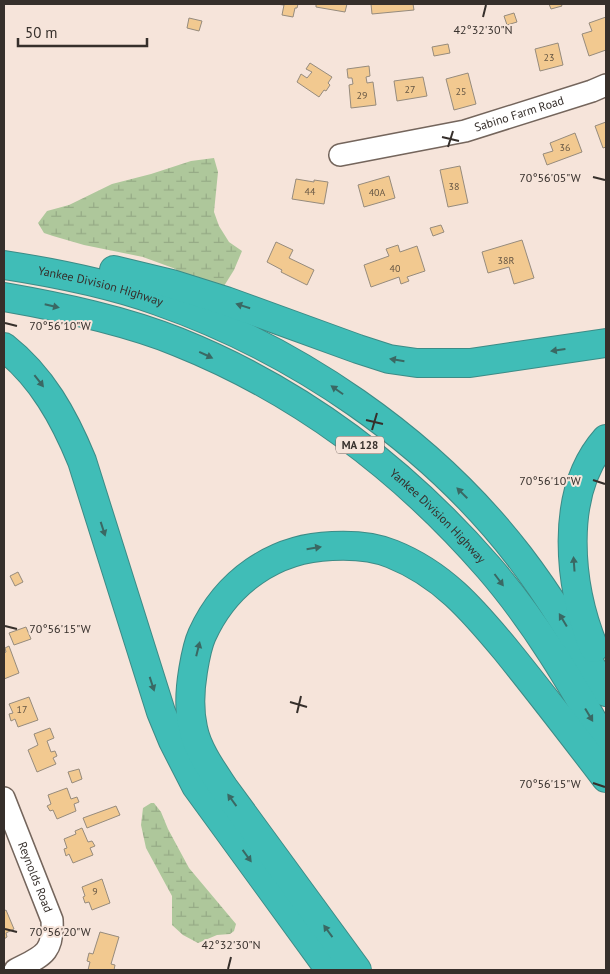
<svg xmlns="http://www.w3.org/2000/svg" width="610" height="974" viewBox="0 0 610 974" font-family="'PT Sans',sans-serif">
<defs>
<pattern id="wetland-marsh" width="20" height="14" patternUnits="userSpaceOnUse" patternTransform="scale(1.25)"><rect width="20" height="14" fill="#aec79b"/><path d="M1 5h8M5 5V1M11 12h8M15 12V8" fill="none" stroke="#96ab86"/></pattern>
</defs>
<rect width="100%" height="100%" fill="#f6e4da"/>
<path fill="url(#wetland-marsh)" d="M214 158 218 172 214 212 219 226 229 242 242 251 234 270 224 286 204 285 173 268 143 257 84 245 53 236 44 233 38 223 47 211 69 205 112 184 151 174 191 161Z
M151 803H154L161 812 168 829 189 868 236 924 234 931 230 934 217 935 198 943 183 935 172 925V896L146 848 141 825 143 808Z"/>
<path fill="#f2c990" stroke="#968b7d" d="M276 4H298L297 8H295L293 17 282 15 284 5Z
M316 4H347L345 12 316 7Z
M371 4H413L414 10 372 14Z
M549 4H561L562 6 551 9Z
M514 13 517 22 507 25 504 16Z
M606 17V50L589 56 582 34 592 31 589 23Z
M189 18 202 21 199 31 187 28Z
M558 43 563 65 540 71 535 49Z
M448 44 450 53 434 56 432 47Z
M310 63 332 77 328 83 330 85 326 91 324 90 319 97 297 82 301 74 307 78 312 72 306 69Z
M369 66 370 76 366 77 367 83 373 82 376 105 351 108 349 85 353 84 352 78H348L347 69Z
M468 73 476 104 454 110 446 79Z
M423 77 427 96 397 101 394 81Z
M606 122V147L603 148 595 126Z
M575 133 582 152 547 165 543 154 553 151 550 143Z
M460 166 468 203 448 207 440 170Z
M389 176 395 198 364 207 358 185Z
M296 179 314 182V180L328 182 324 204 292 199Z
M441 225 444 232 433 236 430 228Z
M522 240 534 278 514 284 509 267 488 273 482 252Z
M276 242 293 250 289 258 314 270 307 285 281 272 282 270 267 262Z
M398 245 400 252 417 246 425 271 407 277 409 281 401 284 399 277 371 287 364 265 389 256 386 249Z
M18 572 23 582 15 586 10 576Z
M26 627 31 639 14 645 9 633Z
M9 646 19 673 4 679V653L6 652 5 648Z
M29 697 38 720 18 727 15 719 11 721 9 714 13 713 9 704Z
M50 728 54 738 47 741 51 752 55 751 57 756 53 758 56 764 37 772 28 750 38 745 34 734Z
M79 769 82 779 72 783 68 772Z
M67 788 71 799 77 797 79 802 74 804 76 811 57 819 53 810 50 811 47 806 51 804 48 795Z
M116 806 120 815 87 828 83 818Z
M82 828 88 842 92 841 95 846 90 848 93 855 73 863 69 854 66 856 64 849 67 848 64 839 76 834 75 831Z
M102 879 110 903 92 910 89 902 85 903 83 897 85 896 82 887Z
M6 910 14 929 6 933 7 937 4 939V911Z
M100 932 119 937 111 964 115 965 114 970H116H88L90 962 87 961 89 953 93 954Z"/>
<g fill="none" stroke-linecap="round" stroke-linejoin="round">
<g stroke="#74655c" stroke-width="24">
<g id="minor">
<path id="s1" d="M340 155 465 131 592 91 606 85"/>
<path id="s2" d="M4 798 52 920C54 954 42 956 15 970"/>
</g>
</g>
<g stroke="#3c8b86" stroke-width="30">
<g id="highway">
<path id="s3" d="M4 265C56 273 108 283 158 301 295 349 429 439 519 556 552 599 579 645 606 692"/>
<path d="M114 270 172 284 226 301 358 349 389 359 417 363H470L606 343"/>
<path id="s4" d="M4 297C61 307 124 320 178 342 300 391 403 469 489 568 535 621 572 684 606 744"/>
<path d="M4 347C42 377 64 417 82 461L161 712 173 741 196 786 330 970"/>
<path d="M594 648C569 587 558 493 606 439"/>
<path d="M357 970 224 788C212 770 197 749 193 728 189 710 190 689 193 671 195 659 197 646 202 635 226 582 274 548 332 546 352 545 373 546 392 554 442 574 472 609 506 650 540 692 573 735 606 778"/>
</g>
</g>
<use href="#minor" stroke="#fff" stroke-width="21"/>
<use href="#highway" stroke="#40bdb7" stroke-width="28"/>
</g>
<defs><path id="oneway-solid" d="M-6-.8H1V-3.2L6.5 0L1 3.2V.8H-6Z" transform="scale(1.25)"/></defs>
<g fill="#3a6863">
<use href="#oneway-solid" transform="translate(52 306) rotate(13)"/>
<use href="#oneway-solid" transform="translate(243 306) rotate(-162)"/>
<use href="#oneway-solid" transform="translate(558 350) rotate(172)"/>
<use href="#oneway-solid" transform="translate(206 355) rotate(25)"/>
<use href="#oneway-solid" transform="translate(397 360) rotate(-171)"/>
<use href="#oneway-solid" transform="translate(39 381) rotate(52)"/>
<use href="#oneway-solid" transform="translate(337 390) rotate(-145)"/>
<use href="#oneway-solid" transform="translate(462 493) rotate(-135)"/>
<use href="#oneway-solid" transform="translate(103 529) rotate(72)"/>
<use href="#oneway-solid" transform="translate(314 548) rotate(-9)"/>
<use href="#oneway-solid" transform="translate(574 564) rotate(-94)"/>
<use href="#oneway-solid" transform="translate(499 580) rotate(53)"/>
<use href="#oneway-solid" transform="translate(563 620) rotate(-121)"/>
<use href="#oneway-solid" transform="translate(198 649) rotate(-76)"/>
<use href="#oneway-solid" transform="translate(152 684) rotate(72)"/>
<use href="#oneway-solid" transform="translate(589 715) rotate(59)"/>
<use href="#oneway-solid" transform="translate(232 800) rotate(-126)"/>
<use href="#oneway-solid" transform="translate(247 856) rotate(54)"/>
<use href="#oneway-solid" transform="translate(328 931) rotate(-126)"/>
</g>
<path fill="none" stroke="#362f2b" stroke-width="2" d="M483 17 486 5M442 137 459 141M448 147 453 131M593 177 605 180M5 323 17 326M366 420 383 424M372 430 377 413M593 480 605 484M5 626 17 629M290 702 307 707M297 713 301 696M593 783 605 787M5 929 17 932M228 969 231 957"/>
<g text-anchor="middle" stroke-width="4" stroke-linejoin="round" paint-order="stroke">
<g font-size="10" fill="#655644">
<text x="549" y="61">23</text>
<text x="410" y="93">27</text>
<text x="461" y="95">25</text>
<text x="362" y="99">29</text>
<text x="565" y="151">36</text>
<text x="454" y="190">38</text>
<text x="310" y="195">44</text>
<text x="377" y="196">40A</text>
<text x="506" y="264">38R</text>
<text x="395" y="272">40</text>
<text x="22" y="713">17</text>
<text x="95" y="895">9</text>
</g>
<rect fill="#f6e4da" stroke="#706560" stroke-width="1" x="336" y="436.5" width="48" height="17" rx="4"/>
<g font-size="11" font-weight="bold" fill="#362f2b">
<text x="360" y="449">MA 128</text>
</g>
<g font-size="12" fill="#362f2b" stroke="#f6e4da">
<text dy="4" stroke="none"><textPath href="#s1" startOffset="184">Sabino Farm Road</textPath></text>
<text dy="4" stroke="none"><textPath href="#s3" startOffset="99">Yankee Division Highway</textPath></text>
<text dy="4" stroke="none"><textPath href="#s4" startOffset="495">Yankee Division Highway</textPath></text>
<text dy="4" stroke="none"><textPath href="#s2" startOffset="85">Reynolds Road</textPath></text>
</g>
</g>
<g font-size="12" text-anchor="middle" fill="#362f2b" stroke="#f6e4da" stroke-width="4" stroke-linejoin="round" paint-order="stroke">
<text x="483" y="34">42°32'30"N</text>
<text x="550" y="182">70°56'05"W</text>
<text x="60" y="330">70°56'10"W</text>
<text x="550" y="485">70°56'10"W</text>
<text x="60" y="633">70°56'15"W</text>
<text x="550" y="788">70°56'15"W</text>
<text x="60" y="936">70°56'20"W</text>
<text x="231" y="949">42°32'30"N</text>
</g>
<rect width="610" height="974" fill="none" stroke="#362f2b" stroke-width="10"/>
<path d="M18 38v8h129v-8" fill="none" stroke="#362f2b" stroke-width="2.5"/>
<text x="25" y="38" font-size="15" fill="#362f2b" stroke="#f6e4da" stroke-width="4" paint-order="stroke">50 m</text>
</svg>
